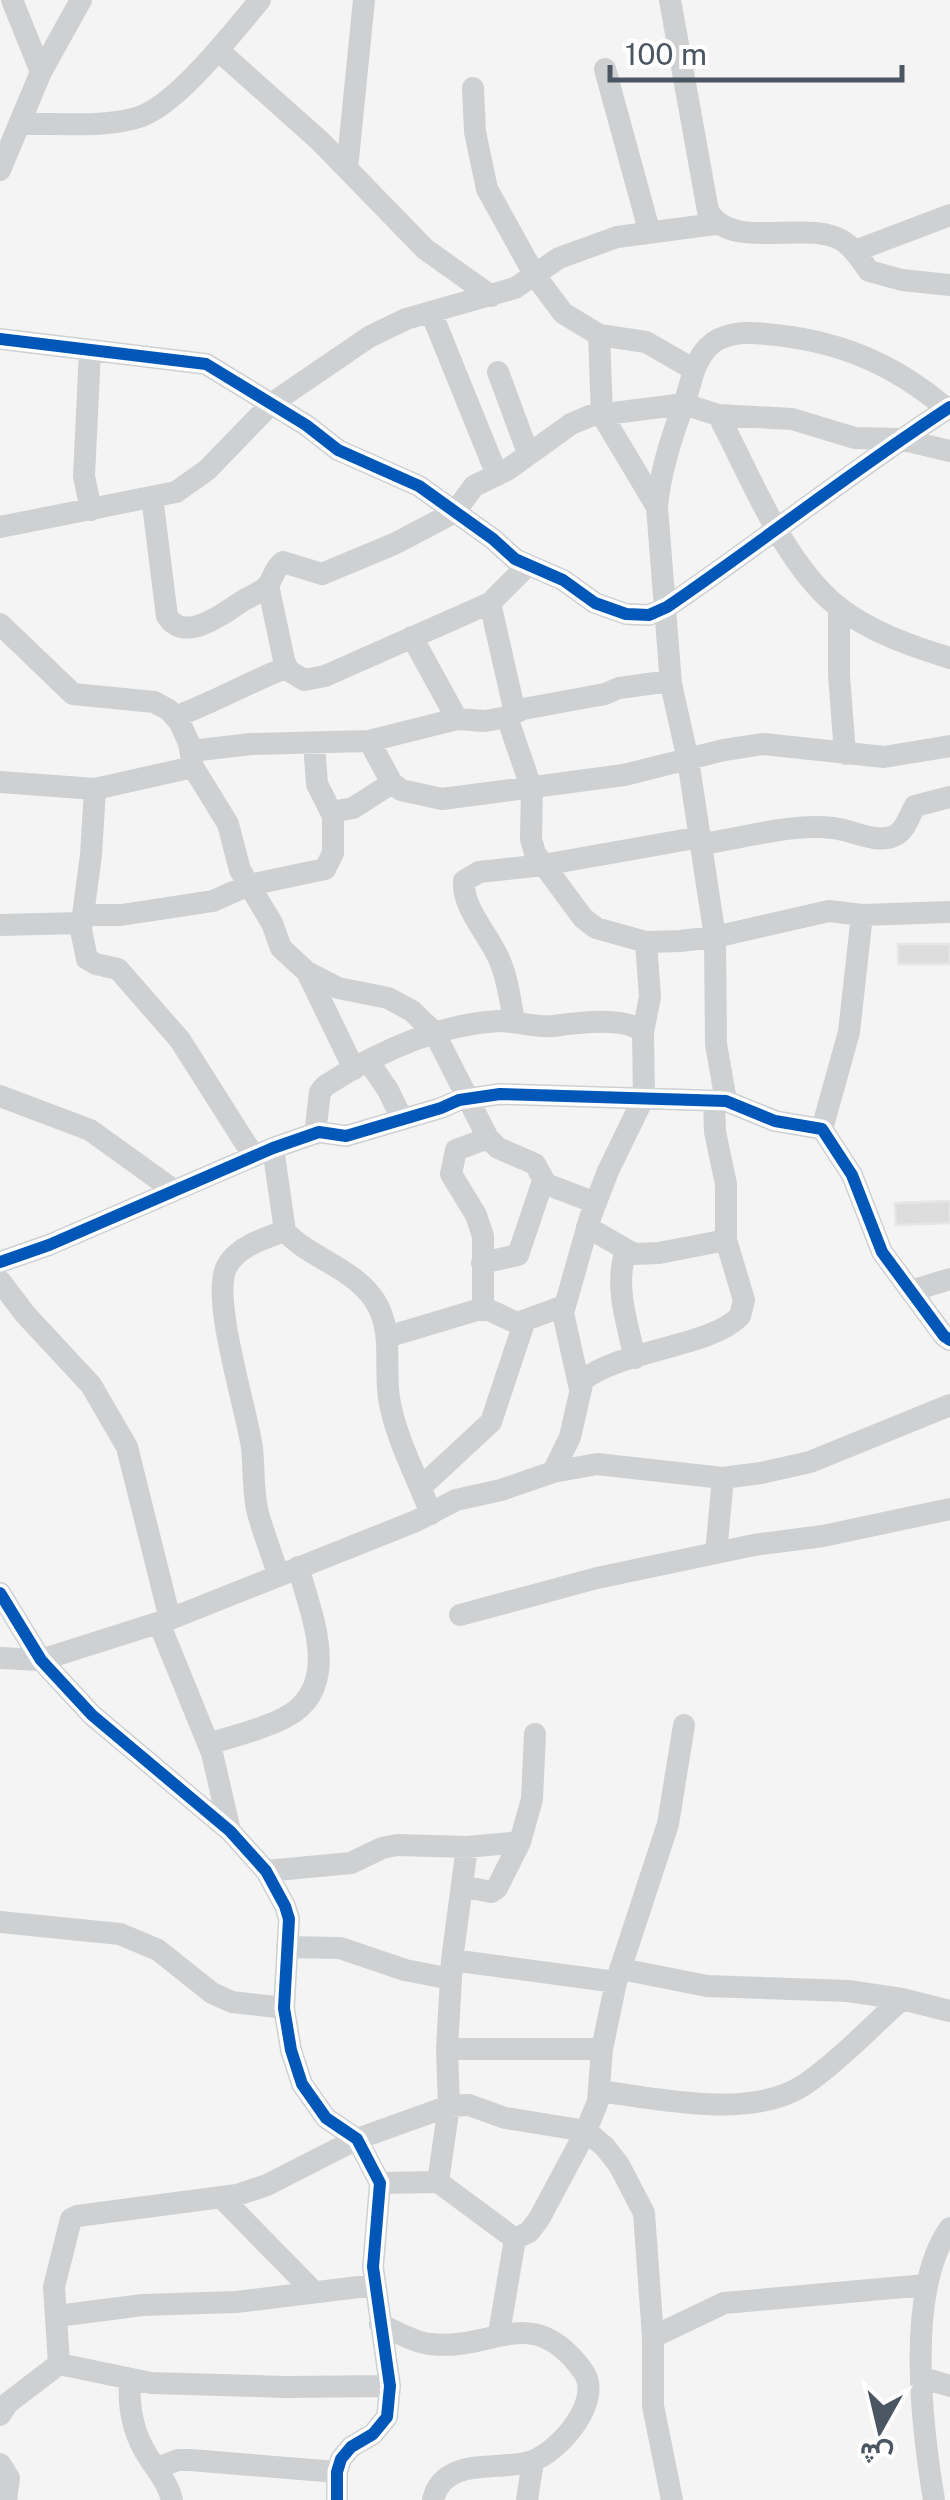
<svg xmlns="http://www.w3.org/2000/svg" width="950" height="2500" viewBox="0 0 950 2500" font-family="'Public Sans',Vazirmatn,sans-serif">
<rect width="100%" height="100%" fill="#f4f4f4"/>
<path fill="#ddddde" stroke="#e5e6e7" stroke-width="2.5" d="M898 944H950V964H898Z
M950 1201V1223L896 1225 895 1203Z"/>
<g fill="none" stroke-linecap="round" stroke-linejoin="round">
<path stroke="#ced0d2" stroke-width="22" d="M12 0 41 72
M670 0 708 211C732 253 807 218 843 241 854 248 861 260 869 271L902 280 950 285
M218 50 320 141 425 249 491 296
M605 69 649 230
M473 88 475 132 487 189 534 274 563 313 599 335 646 342 693 369
M19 124C57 123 100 128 136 118 176 107 233 32 260 0
M347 169 364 0
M0 170 41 72 81 0
M855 251 950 215
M431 312 497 475
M599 335 602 415 657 507
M0 339 206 364 306 425 338 450 419 486 493 539 515 559 563 580 595 603 626 614 649 615 667 607C762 542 853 470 950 407
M90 351 84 476 91 510
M498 372 528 453
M718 415C751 476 782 561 837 606 870 632 911 646 950 658
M152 497 167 616C185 645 225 612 244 600 251 596 259 593 265 588 274 580 273 569 283 562L322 574 394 544 455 512 474 486 507 470 571 424 590 416 684 404 718 415 792 419 855 438 900 439 950 451
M0 527 176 492 207 470 271 404 369 337 406 319 515 288 559 258 617 237 715 224
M268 585 284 660 288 670 304 680 325 676 490 603 528 565
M490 603 515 713
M839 607V675L845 754
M0 624 73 694 154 702 169 710 180 723 189 743 193 767 228 824 240 870 272 923 281 948 307 972 354 1069
M412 637 457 719
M175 717C214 702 248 683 287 667
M507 717 532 790 531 839 535 853 583 918 596 928 646 942 680 941 715 937 829 911 862 915 950 912
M369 741 392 783 401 790 442 799 624 775 724 750 764 744 884 757 950 746
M191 751 251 744 369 741 457 719 485 721 507 717 523 709 605 694 619 688 670 681
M0 782 95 789 193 767
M95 789 91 855 81 930 87 959 96 964 118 969 180 1040 253 1155
M333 816 337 811 353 808 392 783
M702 844C745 838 790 823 833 828 853 830 874 844 894 836 905 832 909 816 915 806L950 797
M83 915H121L213 901 249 885 325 869 333 853V816L317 784 314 744
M0 925 82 923
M307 972 338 988 388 998 412 1011 434 1032 488 1138 498 1148 535 1164 546 1184 596 1203
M514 1021C510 1000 508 979 499 959 489 935 462 908 464 881L479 872 543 865 701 837
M368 1061 388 1090 402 1119
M0 1096 90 1130 172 1189
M726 1101 716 1044 715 937 688 760 671 684 657 507C660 472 672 436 684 403 692 383 692 364 708 347 723 332 745 332 766 334 837 340 893 363 947 409
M822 1129 849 1032 862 915
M315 1134 320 1092 325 1086C377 1052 436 1025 498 1021 517 1021 535 1028 553 1026 576 1023 625 1016 643 1032
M273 1148 285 1231C310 1259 353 1267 375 1301 394 1331 384 1365 389 1398 395 1437 417 1477 431 1514
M587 1227 634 1254 659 1253 726 1240
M626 1250C614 1285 627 1323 635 1358
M0 1262 49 1245 273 1148 319 1132 346 1136 441 1108 459 1100 500 1094 726 1101 775 1121 822 1129 852 1175 882 1252 944 1336 950 1340
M482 1263 518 1255 543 1181
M0 1281 25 1314 91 1385 127 1447 170 1619
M911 1291 950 1279
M483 1310V1236L476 1215 451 1174 456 1150 488 1138
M387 1337 477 1310H489L517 1323 564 1306
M580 1389 563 1313 590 1218 608 1171 644 1097 643 1032 650 997 646 942
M553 1472 570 1437 583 1380C620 1350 713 1346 740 1316L744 1300 726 1240V1184L715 1132 714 1101
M421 1487 491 1422 525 1320
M716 1553 723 1478
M278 1575C272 1553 262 1531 257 1509 253 1489 254 1468 252 1448 247 1410 210 1297 227 1266 238 1246 265 1238 285 1231
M0 1593 41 1660 92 1715 230 1831 266 1871 285 1906 289 1919 284 2008 291 2050 302 2084 326 2118 357 2139 380 2183 373 2267 390 2386 387 2417 373 2434 351 2447 341 2459 337 2472V2500
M460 1615 597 1578 754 1545 823 1536 950 1509
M159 1623 212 1753 230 1831
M0 1658 41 1660 170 1619 416 1521 456 1500 501 1490 553 1472 597 1464 723 1478 761 1473 810 1462 950 1405
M209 1744C233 1736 261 1730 284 1718 344 1688 311 1614 298 1567
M266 1871 351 1863 382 1848 397 1845 467 1847 520 1842
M462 1886 491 1892 497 1888 520 1842 532 1799 535 1734
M0 1922 120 1934 158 1950 212 1993 232 2002 284 2008
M287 1947 340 1948 405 1970 451 1979
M452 1960 616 1982
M621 1969 707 1986 848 1991 902 1999 950 2011
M447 2049H602
M600 2091C658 2099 751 2120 804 2085 839 2061 871 2027 902 1999
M438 2182 449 2106 447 2049 452 1960 467 1847
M380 2183 438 2182 515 2239
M222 2198 314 2292
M515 2239 529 2232 539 2219 586 2131 598 2101 602 2049 616 1982 668 1824 684 1725
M57 2316 143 2305 236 2302 375 2285
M380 2324C395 2331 413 2342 430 2344 493 2352 531 2300 583 2371 604 2400 560 2451 532 2461 501 2472 443 2455 433 2500
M499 2333 515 2239
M653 2337 724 2303 926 2285
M59 2364 54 2287 71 2219 77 2216 237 2195 267 2185 357 2139 449 2106 469 2105 505 2118 586 2131 605 2147 619 2165 644 2213 653 2337V2406L672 2500
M59 2364 151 2383 286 2387 390 2386
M923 2378 950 2386
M130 2381C128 2409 133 2434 149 2458 158 2472 168 2483 172 2500
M0 2415 8 2403 59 2364
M0 2464 9 2478 6 2500
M157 2468 178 2460H190L337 2472
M527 2500 533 2461
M934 2500C922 2428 905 2290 950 2228"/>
<g stroke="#fff" stroke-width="19">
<path id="cycleway" d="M0 339 206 364 306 425 338 450 419 486 493 539 515 559 563 580 595 603 626 614 649 615 667 607C762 542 853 470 950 407
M0 1262 49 1245 273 1148 319 1132 346 1136 441 1108 459 1100 500 1094 726 1101 775 1121 822 1129 852 1175 882 1252 944 1336 950 1340
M0 1593 41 1660 92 1715 230 1831 266 1871 285 1906 289 1919 284 2008 291 2050 302 2084 326 2118 357 2139 380 2183 373 2267 390 2386 387 2417 373 2434 351 2447 341 2459 337 2472V2500"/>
</g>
<use href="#cycleway" stroke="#0057b8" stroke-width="12"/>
</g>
<g transform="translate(880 2430) rotate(188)" stroke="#ffffff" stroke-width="8" paint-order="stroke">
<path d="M0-8L18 38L0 25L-18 38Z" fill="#4a5661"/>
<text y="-15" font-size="28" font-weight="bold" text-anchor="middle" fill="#4a5661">ش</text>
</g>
<path d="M610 65v15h292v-15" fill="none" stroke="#4a5661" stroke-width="5"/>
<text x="625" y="65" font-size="30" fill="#4a5661" stroke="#ffffff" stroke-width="8" paint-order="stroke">100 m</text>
</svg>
